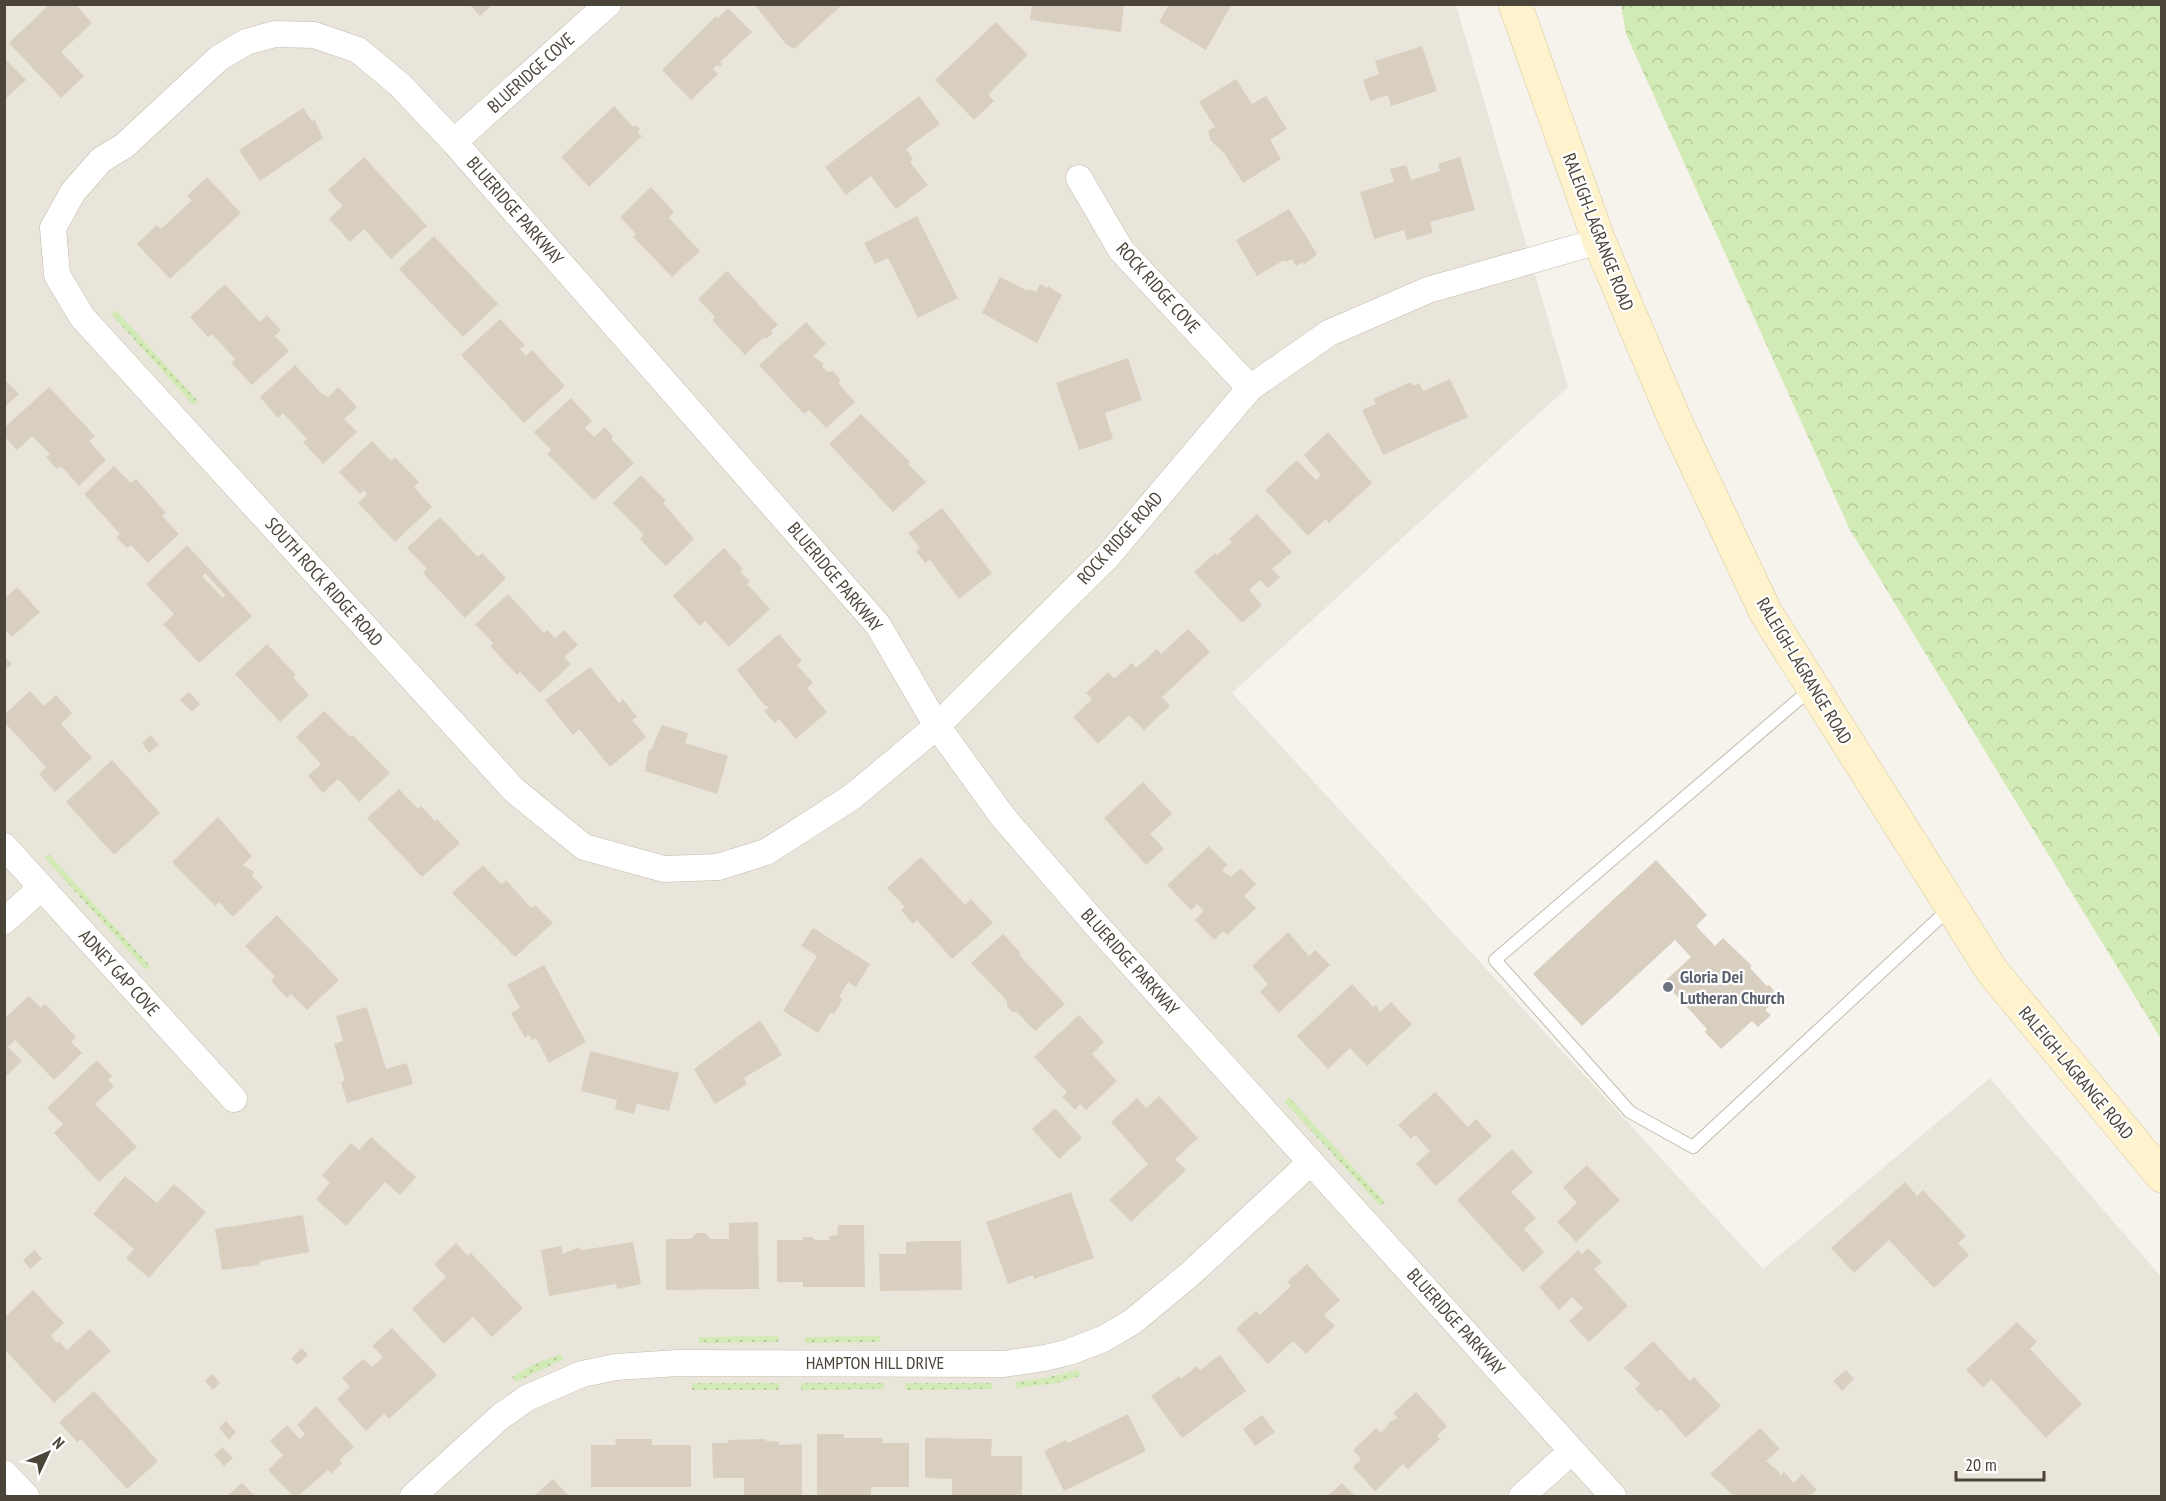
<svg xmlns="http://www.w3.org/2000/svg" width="2166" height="1501" viewBox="0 0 2166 1501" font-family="'PT Sans Narrow',sans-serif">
<defs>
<pattern id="grass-dots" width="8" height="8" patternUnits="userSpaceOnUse" patternTransform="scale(1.5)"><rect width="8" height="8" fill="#d2eab5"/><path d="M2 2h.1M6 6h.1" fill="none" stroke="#b6ca9c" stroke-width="1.8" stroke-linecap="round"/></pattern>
<pattern id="forest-crowns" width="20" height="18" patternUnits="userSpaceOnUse" patternTransform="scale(1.5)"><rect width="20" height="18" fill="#d2eab5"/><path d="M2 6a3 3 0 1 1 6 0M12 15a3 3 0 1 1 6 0" fill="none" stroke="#b6ca9c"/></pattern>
</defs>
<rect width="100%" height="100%" fill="#f6f3ec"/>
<path fill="#eae5da" d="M5 5H1456L1568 387 1232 693 1763 1269 1990 1078 2161 1277V1496H5Z"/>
<path fill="url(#grass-dots)" d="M116 310 198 401 193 405 111 314Z
M49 854 150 966 146 970 45 858Z
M1289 1097 1385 1202 1380 1206 1284 1101Z
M778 1336 779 1342 699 1343 698 1337Z
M880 1336V1342L805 1343V1337Z
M561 1354 564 1359 516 1382 512 1377 532 1365Z
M1078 1370 1080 1376 1058 1383 1016 1388V1382L1045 1378Z
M692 1383H779V1390H692Z
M801 1383H884V1389L801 1390Z
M905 1383H992V1389L906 1390Z"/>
<path fill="url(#forest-crowns)" d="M1621 5H2161V1039L1850 530 1626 34Z"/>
<path fill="#d8cfc1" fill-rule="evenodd" d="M50 4H75L92 23 61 52 84 76 61 98 9 43Z
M469 4H493L480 16Z
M754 4H843L794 49 785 43Z
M1032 4H1124L1121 32 1030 20Z
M1169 4H1232L1206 50 1159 22Z
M728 8 752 32 720 62 722 64 719 67 717 65 713 69 718 74 691 100 662 70 716 16 718 18Z
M996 22 1028 55 988 95 994 101 974 120 935 80Z
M1422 46 1437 91 1391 106 1388 95 1370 101 1363 80 1379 74 1375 61Z
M4 58 26 80 4 100Z
M1236 79 1252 104 1266 96 1287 129 1270 140 1281 159 1243 183 1224 153 1211 141 1208 131 1215 127 1199 102Z
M919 96 940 124 906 149 913 159 910 162 928 185 896 209 871 176 846 195 825 167Z
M614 106 633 127 635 125 640 129 637 132 642 136 589 187 561 157Z
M303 108 312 121 314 119 323 138 260 181 239 150Z
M364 157 427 226 391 259 364 229 350 242 329 219 343 206 328 190Z
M1460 157 1475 210 1430 222 1433 233 1407 240 1404 230 1374 239 1360 192 1394 182 1390 169 1406 165 1411 180 1440 171 1438 164Z
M207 177 241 213 170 279 137 244 157 225 161 229 192 200 187 196Z
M651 187 674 212 669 218 700 251 672 277 633 237 636 234 620 217Z
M1289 209 1317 254 1304 265 1303 262 1296 266 1292 259 1286 262 1284 260 1257 276 1236 240Z
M917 216 958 298 918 318 888 258 875 264 864 243Z
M434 236 498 304 463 337 399 269Z
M727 271 778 325 771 331 773 333 766 339 764 337 745 355 712 320 715 317 698 299Z
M1000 277 1028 291 1029 289 1036 292 1040 284 1047 288 1048 286 1062 295 1037 343 982 313Z
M225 284 260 322 267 315 281 330 275 336 289 351 252 385 231 363 235 359 212 334 208 337 190 317Z
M500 319 525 345 520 349 526 356 532 350 565 386 524 423 461 355Z
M806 322 826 344 813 356 824 364 822 366 827 372 833 371 840 379 839 384 855 402 826 428 809 410 804 414 759 365Z
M1128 358 1142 400 1105 413 1113 439 1079 450 1056 383Z
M295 365 321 393 328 397 338 387 357 407 344 419 357 432 323 464 303 442 307 439 283 413 278 418 260 397Z
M4 379 19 394 4 408Z
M1450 379 1468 417 1383 455 1362 410 1376 404 1373 399 1411 382 1413 386 1419 383 1423 391Z
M49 387 95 436 89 441 106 460 79 486 61 466 57 469 46 457 50 454 32 436 17 450 4 436V428Z
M571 398 592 421 585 428 594 437 605 427 613 437 611 439 634 463 594 500 547 454 551 450 534 432Z
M861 414 910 462 908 464 926 482 893 512 829 444Z
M1328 432 1372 483 1329 523 1326 519 1308 536 1265 490 1297 460 1316 480 1321 475 1304 455Z
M372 441 391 461 395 457 419 482 414 487 432 507 395 542 358 503 367 494 364 490 360 494 339 472Z
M114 466 131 483 136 479 166 513 162 516 179 534 148 563 131 545 127 548 116 537 120 534 84 494Z
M641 475 666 501 663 503 694 539 666 566 640 539 644 535 613 503Z
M942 508 992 573 959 599 930 560 925 563 916 551 920 548 908 533Z
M1257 514 1292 552 1272 569 1280 577 1268 588 1260 580 1249 590 1262 605 1242 623 1194 572 1215 553 1217 555 1232 542 1229 539Z
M440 517 478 557 482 553 506 578 465 618 423 573 427 569 407 548Z
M187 545 252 616 199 663 163 624 174 614 146 584ZM205 573 225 595 223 598 202 576Z
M724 548 743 569 740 572 750 581 747 584 770 609 729 647 705 621 700 626 673 596Z
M17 587 40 612 12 637 4 629V599Z
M508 594 544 633 547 630 555 638 564 630 578 645 564 657 571 664 540 693 520 672 517 675 490 646 493 643 475 624Z
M1188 629 1210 652 1162 697 1170 706 1144 730 1129 715 1098 744 1073 717 1092 699 1086 693 1108 672 1114 679 1132 663 1136 668 1157 649 1161 654Z
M779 634 802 661 797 665 813 683 807 688 827 712 796 739 779 719 775 723 764 711 769 707 764 705 737 670Z
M267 644 296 675 293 677 309 695 280 722 235 674Z
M4 656 12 664 4 670Z
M590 667 619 703 623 699 637 717 632 720 646 737 610 767 579 729 573 735 545 700Z
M30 691 44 706 56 695 72 713 61 724 92 758 55 792 39 774 46 767 4 722V715Z
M189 692 200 704 192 712 180 700Z
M324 711 351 737 353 735 390 773 359 802 338 779 323 793 308 776 321 764 296 737Z
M662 725 688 733 685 743 728 756 717 794 645 771 649 749 651 750Z
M151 735 159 745 149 753 142 743Z
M112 760 160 813 114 855 66 802Z
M1143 782 1172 814 1150 834 1164 849 1146 865 1104 818Z
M399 789 418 809 421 806 435 821 437 819 460 843 422 877 367 818Z
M218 817 252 856 243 865 254 872 252 876 263 887 233 917 219 902 215 906 172 862Z
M1209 846 1228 865 1222 870 1225 873 1231 877 1241 868 1256 884 1244 896 1256 908 1227 935 1223 931 1214 940 1195 920 1204 911 1197 904 1191 910 1167 885Z
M921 857 965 905 971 899 993 923 952 959 917 920 913 924 901 910 905 907 887 888Z
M1656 860 1707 915 1696 926 1715 946 1723 938 1752 966 1750 968 1767 986 1769 985 1774 991 1772 993 1777 998 1765 1010 1771 1015 1758 1027 1752 1021 1721 1049 1705 1032 1707 1029 1664 982 1691 957 1675 940 1582 1026 1533 974Z
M483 865 501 884 506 880 531 908 535 905 553 923 515 957 452 893Z
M277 915 339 980 307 1010 291 994 287 998 271 981 275 976 245 946Z
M813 928 870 964 856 987 848 982 839 997 843 999 834 1014 831 1012 818 1033 783 1011 817 956 801 946Z
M1288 932 1309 956 1315 950 1330 965 1279 1013 1260 992 1268 984 1252 966Z
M1003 934 1021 953 1019 955 1065 1004 1035 1031 1017 1012H1012L1007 1006V1001L971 963Z
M544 965 586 1042 549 1063 536 1038 532 1040 529 1035 525 1038 511 1013 520 1008 507 985Z
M1352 984 1373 1007 1376 1005 1380 1012 1391 1002 1412 1024 1367 1066 1350 1048 1328 1069 1297 1036Z
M29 996 41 1008 45 1004 76 1037 71 1042 82 1053 54 1080 15 1040 8 1047 22 1061 4 1078V1019Z
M367 1007 386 1069 407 1063 413 1084 347 1103 341 1082 345 1081 334 1044 343 1041 336 1016Z
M1079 1015 1104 1042 1092 1054 1117 1081 1086 1110 1080 1104 1075 1110 1062 1097 1067 1092 1034 1057Z
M760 1020 782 1055 744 1078 747 1084 715 1104 694 1069Z
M590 1051 679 1073 669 1111 637 1104 634 1114 615 1109 617 1100 581 1091Z
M97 1060 112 1076 108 1080 114 1086 95 1104 137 1147 99 1182 54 1133 63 1124 47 1108Z
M1435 1092 1468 1127 1476 1119 1492 1136 1436 1186 1416 1164 1430 1151 1415 1135 1411 1139 1398 1125Z
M1159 1096 1198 1138 1175 1159 1186 1170 1131 1222 1109 1200 1148 1164 1111 1122 1137 1098 1146 1108Z
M1055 1108 1082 1138 1059 1159 1032 1129Z
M371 1137 416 1177 400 1195 385 1182 346 1226 316 1199 330 1183 322 1175 351 1143 359 1150Z
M1512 1149 1533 1172 1511 1192 1536 1218 1524 1229 1544 1252 1523 1272 1457 1200Z
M1587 1165 1620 1200 1576 1242 1557 1222 1577 1203 1563 1187Z
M125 1176 157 1203 174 1184 206 1212 149 1278 126 1258 134 1249 93 1214Z
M1905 1182 1917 1196 1923 1190 1966 1236 1958 1243 1969 1255 1934 1288 1889 1240 1854 1273 1831 1248Z
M1071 1192 1094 1258 1034 1279 1033 1275 1008 1284 986 1222Z
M303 1215 309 1252 261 1261 258 1265 222 1270 215 1229Z
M758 1222 759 1289 666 1290V1239H691L696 1233H705L710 1239H729V1223Z
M838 1225H864L865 1287H803V1282H777V1240H802L804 1237H812L815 1240H829V1236L837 1235Z
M926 1241H961L962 1290 880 1291 879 1254H906V1242Z
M633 1242 641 1284 617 1289 616 1284 549 1296 541 1250 561 1246 563 1254 579 1247 582 1250Z
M456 1243 468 1256 471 1253 523 1308 492 1337 473 1317 444 1344 412 1309 446 1277 434 1264Z
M1588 1248 1602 1262 1594 1269 1628 1306 1589 1342 1569 1321 1583 1308 1572 1297 1559 1310 1539 1287 1578 1250 1582 1254Z
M35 1250 42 1259 30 1269 23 1260Z
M1307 1264 1340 1300 1324 1315 1335 1326 1306 1354 1293 1341 1268 1364 1236 1329 1256 1311 1260 1315 1291 1286 1287 1282Z
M33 1290 64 1323 51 1335 57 1343 59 1341 67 1350 90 1329 111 1351 54 1403 7 1352 4 1354V1318Z
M2017 1322 2037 1342 2030 1349 2082 1404 2046 1438 1991 1379 1983 1388 1966 1370Z
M392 1328 437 1375 389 1419 384 1414 366 1431 337 1399 350 1387 342 1378 363 1359 372 1367 383 1357 372 1346Z
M1653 1341 1690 1381 1694 1377 1721 1406 1686 1438 1661 1409 1657 1412 1635 1389 1640 1384 1624 1368Z
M302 1348 308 1355 297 1365 291 1358Z
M1220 1355 1246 1391 1182 1438 1151 1396 1179 1376 1181 1379 1197 1366 1200 1370Z
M1846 1370 1854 1379 1842 1391 1833 1381Z
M212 1374 220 1383 213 1390 205 1381Z
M94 1391 158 1461 127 1489 81 1439 77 1442 59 1422Z
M1416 1392 1447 1426 1437 1436 1440 1439 1408 1469 1403 1464 1375 1491 1353 1467 1361 1459 1353 1450 1376 1428 1381 1433 1391 1421 1398 1418 1393 1413Z
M316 1406 354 1447 339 1460 342 1463 331 1474 328 1470 298 1496H293L268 1470 283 1455 270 1441 287 1425 300 1439 305 1434 297 1425Z
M1128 1414 1146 1451 1064 1491 1044 1451 1066 1440 1068 1443Z
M1262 1415 1275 1432 1255 1446 1243 1429Z
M226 1421 236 1432 229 1440 219 1428Z
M1760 1428 1780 1449 1766 1461 1779 1472 1780 1476 1784 1472 1794 1483 1802 1474 1817 1490 1810 1496H1734L1710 1474Z
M817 1434H844V1438H883L882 1443H909V1487H871V1496H817Z
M925 1438 992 1439 991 1456H1022V1496H952V1479L925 1478Z
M615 1439H652V1445H691V1487H591V1445H616Z
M766 1439V1441L779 1442V1445L802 1444V1496H744V1478H713L712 1443H728V1440Z
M222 1447 233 1458 224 1466 214 1455Z
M553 1479 569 1496H529L532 1494 534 1496Z
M242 1483 255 1496H227Z
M1342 1483 1355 1496H1327Z"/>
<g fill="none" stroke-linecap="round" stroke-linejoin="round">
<g stroke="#c2bbae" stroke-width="14">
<path id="lane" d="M1812 688 1495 960 1630 1112 1693 1147 1951 907"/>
</g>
<g stroke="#c2bbae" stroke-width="27">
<path id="street" d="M454 142 608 4
M1079 178 1121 250 1250 388
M1599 241 1428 290 1329 333 1250 388 1107 557 937 726 852 797 766 852 718 867 664 869 584 847 514 790 82 317 57 275 53 228 73 192 101 160 124 146 219 58 246 42 275 34 314 35 358 50 400 85 454 142 878 625 937 726 1003 817 1098 927 1613 1496
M4 846 234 1099
M4 921 41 888
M4 1473 26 1496
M413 1496 500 1417 527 1398 582 1374 616 1367 678 1363 1004 1364 1045 1358 1069 1352 1103 1339 1132 1322 1189 1275 1311 1162
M1522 1496 1572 1451"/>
</g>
<g stroke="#d6c79b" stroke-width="34">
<path id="secondary" d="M1515 4 1599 241 1675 420 1766 613 1992 971 2162 1176"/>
</g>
<use href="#lane" stroke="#fff" stroke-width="12"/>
<use href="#street" stroke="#fff" stroke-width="26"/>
<use href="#secondary" stroke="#fff3cd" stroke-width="33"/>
</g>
<circle fill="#6b7280" stroke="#fff" stroke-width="2" cx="1668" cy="987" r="6"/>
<g text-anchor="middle" stroke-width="4.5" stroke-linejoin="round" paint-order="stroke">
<g font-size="18" fill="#4b4439" stroke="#fff">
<text transform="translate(531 73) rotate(-42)" y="6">BLUERIDGE COVE</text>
<text transform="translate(515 211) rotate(49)" y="6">BLUERIDGE PARKWAY</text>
<text transform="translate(1598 232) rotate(69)" y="6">RALEIGH-LAGRANGE ROAD</text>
<text transform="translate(1158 288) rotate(48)" y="6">ROCK RIDGE COVE</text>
<text transform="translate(1120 538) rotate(-48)" y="6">ROCK RIDGE ROAD</text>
<text transform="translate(835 577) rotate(50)" y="6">BLUERIDGE PARKWAY</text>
<text transform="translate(324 582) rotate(48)" y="6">SOUTH ROCK RIDGE ROAD</text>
<text transform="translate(1804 671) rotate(59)" y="6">RALEIGH-LAGRANGE ROAD</text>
<text transform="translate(1130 962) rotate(48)" y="6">BLUERIDGE PARKWAY</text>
<text transform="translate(119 973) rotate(48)" y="6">ADNEY GAP COVE</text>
<text transform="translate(2076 1073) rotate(50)" y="6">RALEIGH-LAGRANGE ROAD</text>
<text transform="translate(1456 1322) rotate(48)" y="6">BLUERIDGE PARKWAY</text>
<text x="875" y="1369">HAMPTON HILL DRIVE</text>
</g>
<g font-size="18" font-weight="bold" fill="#5b616d" stroke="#fff" text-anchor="start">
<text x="1680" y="983">Gloria Dei<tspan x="1680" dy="21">Lutheran Church</tspan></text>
</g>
</g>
<rect width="2166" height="1501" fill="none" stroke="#4b4439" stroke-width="12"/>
<g transform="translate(48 1453) rotate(46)" stroke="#ffffff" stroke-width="4.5" paint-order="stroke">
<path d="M0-4.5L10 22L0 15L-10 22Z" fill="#4b4439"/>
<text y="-9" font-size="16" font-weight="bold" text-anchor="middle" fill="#4b4439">N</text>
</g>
<path d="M1956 1471v9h88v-9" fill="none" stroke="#4b4439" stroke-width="3"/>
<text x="1965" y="1471" font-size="18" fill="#4b4439" stroke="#ffffff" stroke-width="4.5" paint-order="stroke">20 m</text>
</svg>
